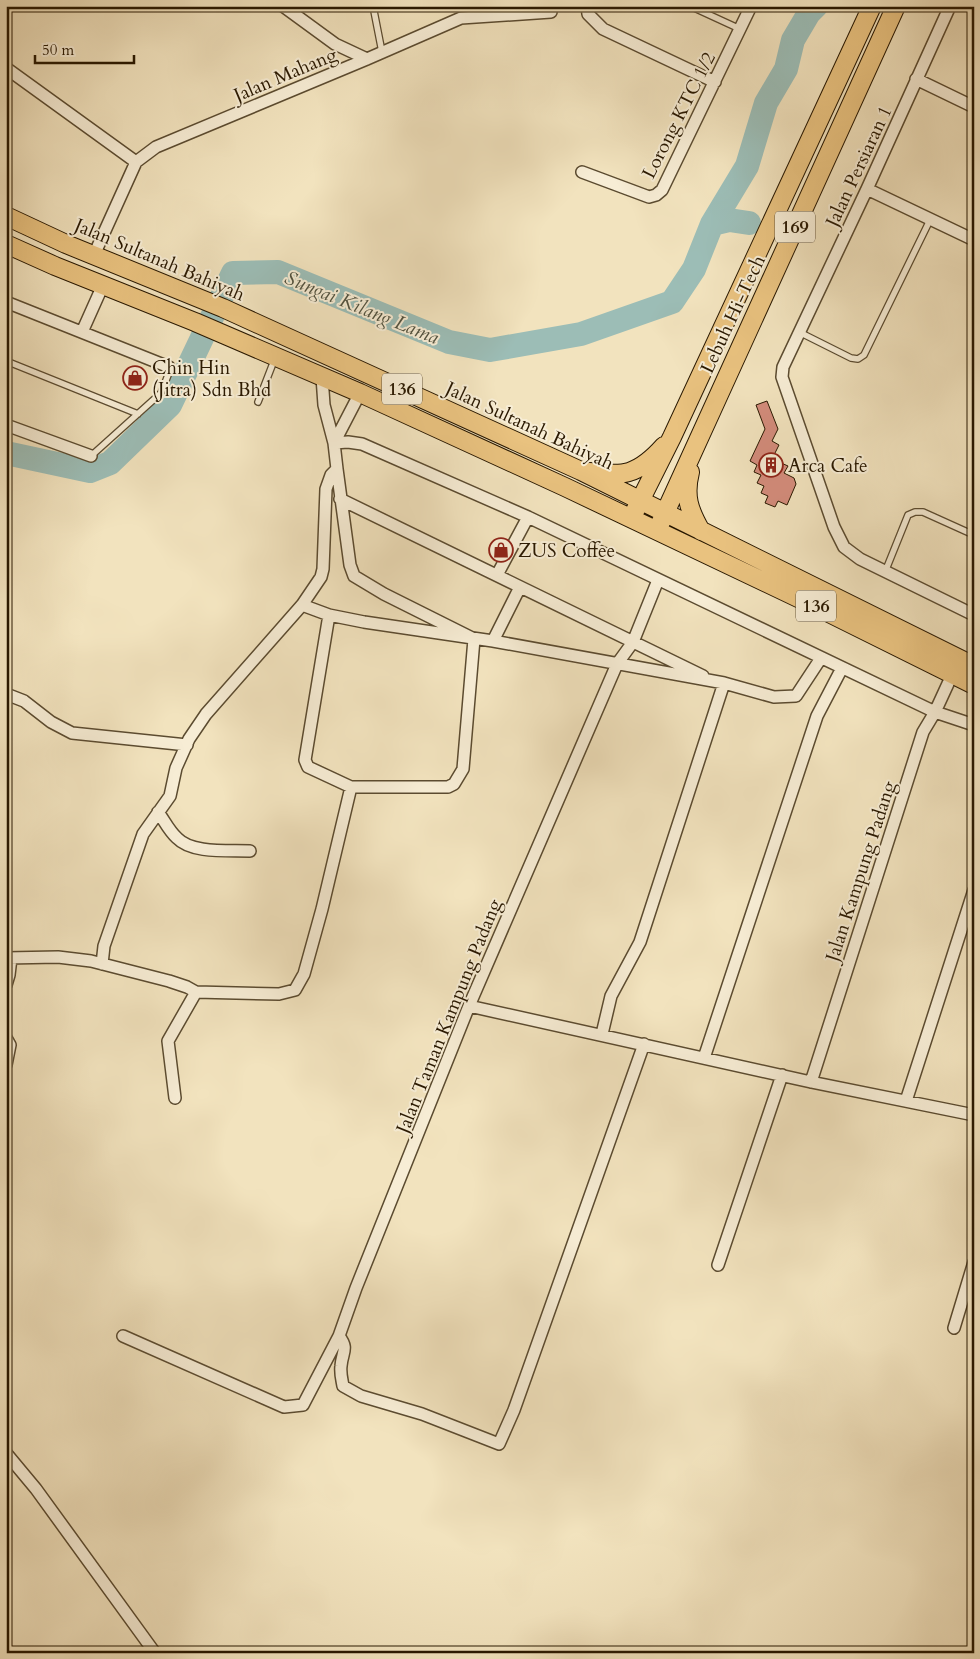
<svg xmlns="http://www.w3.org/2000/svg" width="980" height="1659" viewBox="0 0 980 1659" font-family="Cardo,serif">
<rect width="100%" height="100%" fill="#f2e3be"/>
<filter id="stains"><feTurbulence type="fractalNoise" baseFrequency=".004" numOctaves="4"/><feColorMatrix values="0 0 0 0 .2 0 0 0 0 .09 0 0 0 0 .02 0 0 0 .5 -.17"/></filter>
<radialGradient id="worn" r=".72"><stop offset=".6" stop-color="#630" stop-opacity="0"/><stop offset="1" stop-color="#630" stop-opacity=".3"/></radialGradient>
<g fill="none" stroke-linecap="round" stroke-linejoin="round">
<path stroke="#9cbdb6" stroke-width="24" d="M712 224 729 220 749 223
M6 453 90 471 110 463 170 405 233 273 278 272 449 342 490 350 581 334 672 302 694 269 712 224 747 166 766 103 786 69 793 40 809 13 816 6"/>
</g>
<path fill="#d48c7c" stroke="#291800" d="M767 401 778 429 772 441 779 445 772 459 788 466 784 473 794 478 796 484 787 505 778 501 775 507 765 503 768 496 761 493 764 486 757 483 761 475 754 472 757 465 750 461 765 429 756 405Z"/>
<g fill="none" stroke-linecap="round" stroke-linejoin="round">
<g stroke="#5b4b30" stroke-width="8">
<path id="lane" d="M373 6 382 52
M690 6 740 29
M799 332 851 358 858 359 864 355 930 220
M6 361 138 414
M258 402 275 358
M91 456 161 393 170 370 169 367
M885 572 908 515 915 512H923L974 535"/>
</g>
<g stroke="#5b4b30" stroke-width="14">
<path id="street" d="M283 6 335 44 367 59
M587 6 588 14 603 29 715 82
M950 6 867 189 783 367 782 377 834 527 844 547 860 559 974 615
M6 68 136 162
M916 79 974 107
M582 172 649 197 656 195 662 190 751 6
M867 189 974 240
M94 255 136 162 156 147 367 59 461 18 551 12
M6 302 169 367
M82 332 103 285
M6 425 91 456
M334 443 348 442 362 444 528 517 935 712 974 725
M334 443 360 393
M340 499 703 676
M497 575 528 517
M302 605 329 615 364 622 493 641 724 683 774 697 796 696 821 658
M329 615 305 760 308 767 351 787
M493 641 520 587
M6 694 24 701 51 722 72 733 187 745
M158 812C164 820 169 831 177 838 192 854 229 850 250 851
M6 958 58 957 91 961 169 981 187 987 196 992 279 994 295 990 304 974 322 909 351 787H448L454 784 463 769 474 639 384 594 354 576 350 565 337 469
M102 964 104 946 143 834 170 796 176 768 189 739 206 714 302 605 321 577 323 569 326 489 331 475 337 469 334 443 324 405 322 377
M6 985 9 975 11 958
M469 1006 811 1082 974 1115
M602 1034 611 996 640 942 724 683
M6 1038 10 1045 6 1065
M644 1044 514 1410 499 1444 422 1414 361 1396 343 1386C342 1380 340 1373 341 1366 342 1352 349 1349 339 1336L356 1288 469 1006 617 664 633 642 658 580
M704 1058 817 716 842 668
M811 1082 923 732 935 712 952 675
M175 1098 168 1041 196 992
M906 1101 974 890
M718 1265 782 1075
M954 1328 974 1262
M123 1336 284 1407 303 1405 339 1336
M6 1453 36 1489 155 1653"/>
</g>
<g stroke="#291800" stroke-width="20">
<path id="primary" d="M6 216 66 244 223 308 581 471 974 666
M6 244 55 266 195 322 360 393 565 487 813 605 974 685
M589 472C602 473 617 476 629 472 642 468 656 455 664 446
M690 472C684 496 689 510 701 531
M635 511 672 437 872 6
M660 524 896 6"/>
</g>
<use href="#lane" stroke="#f7edd5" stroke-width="5.5"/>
<use href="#street" stroke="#f7edd5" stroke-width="11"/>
<use href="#primary" stroke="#e9c27f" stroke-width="18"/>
</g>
<defs>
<g id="shop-ring" transform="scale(1.25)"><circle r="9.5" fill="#f7edd5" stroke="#8f2418" stroke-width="1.5"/><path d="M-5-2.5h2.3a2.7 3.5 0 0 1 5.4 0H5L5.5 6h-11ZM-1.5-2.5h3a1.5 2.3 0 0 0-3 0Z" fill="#8f2418"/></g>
<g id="building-ring" transform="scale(1.25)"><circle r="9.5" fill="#f7edd5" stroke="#8f2418" stroke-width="1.5"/><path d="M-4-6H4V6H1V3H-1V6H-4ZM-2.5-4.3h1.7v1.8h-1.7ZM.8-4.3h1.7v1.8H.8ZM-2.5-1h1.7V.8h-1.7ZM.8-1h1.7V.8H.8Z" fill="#8f2418"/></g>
</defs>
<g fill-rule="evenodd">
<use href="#shop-ring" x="135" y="378"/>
<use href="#building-ring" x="771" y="465"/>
<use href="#shop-ring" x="501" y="550"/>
</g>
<g text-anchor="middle" stroke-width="4" stroke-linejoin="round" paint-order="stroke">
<g fill="#f7edd5" stroke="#675840" stroke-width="1">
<rect x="775" y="211.5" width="40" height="31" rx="4"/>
<rect x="382" y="373.5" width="40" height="31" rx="4"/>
<rect x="796" y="590.5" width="40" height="31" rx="4"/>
</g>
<g font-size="18" font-weight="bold" fill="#291800">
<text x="795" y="233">169</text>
<text x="402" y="395">136</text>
<text x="816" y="612">136</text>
</g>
<g font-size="19" fill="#291800" stroke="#f7edd5">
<text transform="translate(285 74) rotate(-23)" y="7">Jalan Mahang</text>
<text transform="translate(678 115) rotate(-63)" y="7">Lorong KTC 1/2</text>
<text transform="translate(858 166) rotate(-65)" y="7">Jalan Persiaran 1</text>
<text transform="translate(160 259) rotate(23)" y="7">Jalan Sultanah Bahiyah</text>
<text transform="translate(732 314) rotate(-65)" y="7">Lebuh Hi-Tech</text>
<text transform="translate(530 425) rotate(25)" y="7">Jalan Sultanah Bahiyah</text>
<text transform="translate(860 871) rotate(-72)" y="7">Jalan Kampung Padang</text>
<text transform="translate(448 1016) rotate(-68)" y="7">Jalan Taman Kampung Padang</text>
</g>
<g font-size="19" fill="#291800" stroke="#f7edd5" text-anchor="start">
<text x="152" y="374">Chin Hin<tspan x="152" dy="22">(Jitra) Sdn Bhd</tspan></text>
<text x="788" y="472">Arca Cafe</text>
<text x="518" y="557">ZUS Coffee</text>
</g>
<g font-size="20" font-style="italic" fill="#515240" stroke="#f7edd5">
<text transform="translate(362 307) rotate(22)" y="7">Sungai Kilang Lama</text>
</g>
</g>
<rect width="980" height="1659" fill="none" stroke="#f2e3be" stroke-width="25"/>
<rect x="8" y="8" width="965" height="1644" fill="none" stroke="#291800" stroke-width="2.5"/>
<rect x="12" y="12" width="955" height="1634" fill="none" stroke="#291800"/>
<path d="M35 55v8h99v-8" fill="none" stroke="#291800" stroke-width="2.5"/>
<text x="42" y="55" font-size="15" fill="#291800" stroke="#f7edd5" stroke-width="4" paint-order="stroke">50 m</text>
<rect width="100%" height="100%" filter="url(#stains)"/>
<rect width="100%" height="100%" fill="url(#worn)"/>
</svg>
